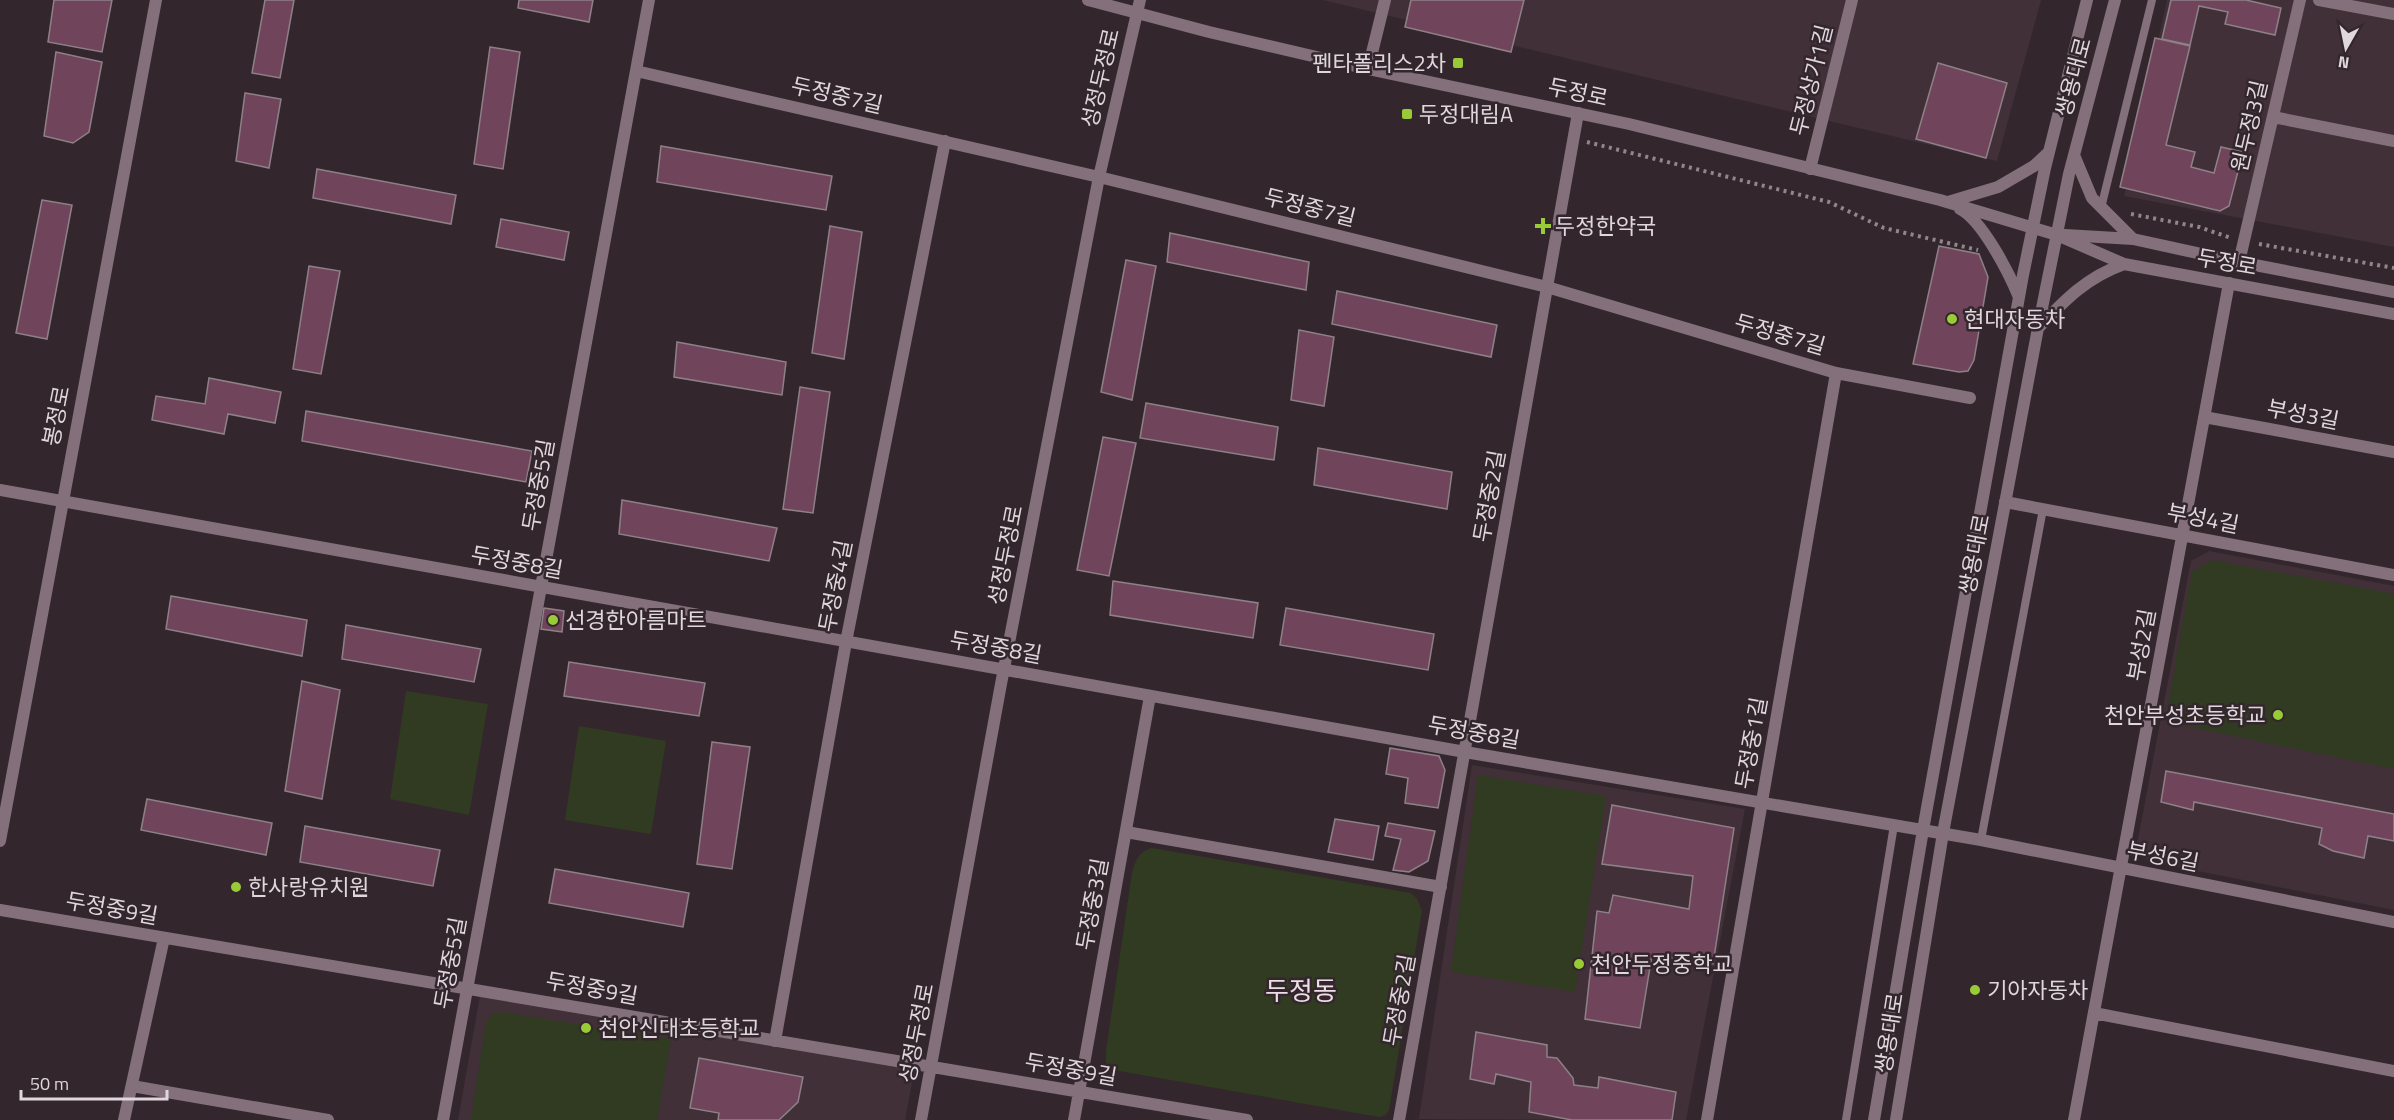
<svg xmlns="http://www.w3.org/2000/svg" width="2394" height="1120" viewBox="0 0 2394 1120" font-family="'Titillium Web','Noto Sans KR',sans-serif">
<rect width="100%" height="100%" fill="#33272d"/>
<path fill="#413038" d="M1323 0H2041L1997 161Z
M2167 0H2394V247L2124 196Z
M2209 551 2394 586V910L2148 861 2137 844 2191 561Z
M1472 765 1745 809 1686 1120 1419 1119Z
M481 990 915 1066 905 1120H458Z"/>
<path fill="#313b22" d="M2212 560 2394 594V769L2165 722 2192 571Z
M406 691 488 704 469 815 390 799Z
M579 726 666 741 651 834 565 820Z
M1478 775 1606 796 1575 992 1451 972Z
M1152 848 1411 893 1417 899 1422 911 1389 1110 1386 1115 1379 1117 1114 1070 1106 1065V1051L1132 873C1136 860 1138 852 1152 848Z
M502 1012 671 1039 657 1120H471L486 1022 493 1013Z"/>
<path fill="#70455c" stroke="#8e8087" stroke-width="1.5" d="M54 0H112L102 52 48 42Z
M265 0H294L280 78 252 73Z
M519 0H593L589 22 518 8Z
M1411 0H1524L1511 52 1405 27Z
M2171 0H2246L2281 8 2275 35 2225 24 2228 12 2199 6 2190 45 2162 39Z
M2155 38 2190 46 2166 145 2195 152 2191 167 2214 173 2221 147 2243 152 2229 206 2220 211 2120 187Z
M490 47 520 52 503 169 474 164Z
M56 52 102 62 89 132 73 143 44 136Z
M1938 63 2007 83 1986 158 1916 139Z
M245 93 281 99 269 168 236 161Z
M661 146 832 176 826 210 657 182Z
M317 169 456 195 451 224 313 198Z
M42 200 72 205 47 339 16 333Z
M501 219 569 232 564 260 496 247Z
M830 226 862 232 844 359 812 353Z
M1170 233 1309 262 1306 290 1167 262Z
M1939 246 1979 254 1988 277 1974 360 1968 371 1959 372 1913 364Z
M1126 260 1156 266 1132 400 1101 392Z
M309 266 340 271 321 374 293 369Z
M1337 291 1497 325 1491 357 1332 324Z
M1299 330 1334 337 1324 406 1291 400Z
M677 342 786 362 782 395 674 377Z
M209 378 281 392 275 423 228 414 224 434 152 420 156 396 205 404Z
M800 387 830 392 813 513 783 509Z
M1146 403 1278 427 1274 460 1140 438Z
M306 411 532 451 526 482 302 441Z
M1103 437 1136 443 1109 576 1077 570Z
M1318 448 1452 472 1447 509 1314 485Z
M622 500 777 528 769 561 619 534Z
M1113 581 1258 603 1253 638 1110 615Z
M171 596 307 620 302 656 166 629Z
M544 608 564 611 562 632 541 629Z
M1286 608 1434 634 1428 670 1280 645Z
M346 625 481 649 474 682 342 659Z
M569 662 705 683 699 716 564 696Z
M302 681 340 690 322 799 285 791Z
M712 742 750 747 732 869 697 864Z
M1390 748 1439 756 1445 770 1438 808 1405 803 1408 778 1386 774Z
M2166 771 2394 814V841L2368 836 2364 858 2333 851 2319 844 2322 828 2194 802 2193 810 2161 802Z
M147 799 272 823 266 855 141 830Z
M1612 805 1734 828 1713 964 1652 955 1640 1028 1585 1019 1597 911 1609 913 1613 895 1689 909 1693 876 1602 864Z
M1335 819 1379 826 1373 860 1328 852Z
M1388 823 1435 831 1428 861 1409 872 1393 870 1401 839 1385 836Z
M305 826 440 850 433 886 300 862Z
M555 869 689 893 683 927 549 903Z
M1476 1032 1547 1045V1057L1557 1058 1573 1078 1574 1085 1598 1088 1599 1077 1676 1092 1672 1120H1572L1529 1112 1531 1082 1496 1074 1494 1084 1470 1079Z
M699 1058 803 1077 798 1102 779 1120H718L719 1113 690 1108Z"/>
<g fill="none" stroke-linecap="round" stroke-linejoin="round">
<path stroke="#90868b" stroke-width="4" stroke-dasharray="3 4.5" stroke-linecap="butt" d="M1587 142 1829 202 1884 228 1978 250
M2131 214 2199 227 2231 238
M2259 244 2394 268"/>
<path stroke="#84707a" stroke-width="8" d="M2101 208 2152 0
M1981 840 2043 509
M1846 1120 1894 825"/>
<path stroke="#84707a" stroke-width="12" d="M2319 0 2394 14
M1368 69 1385 0
M636 71 1099 177 1547 287 1836 373 1970 398
M2273 117 2394 141
M1810 169 1852 0
M2239 262 2300 0
M2204 417 2394 452
M0 490 1465 752 1981 840 2394 922
M2005 502 2394 575
M1126 832 1441 887
M0 910 1247 1120
M2094 1013 2394 1071
M775 1041 846 642 945 141
M132 1086 328 1120
M124 1120 164 938
M443 1120 649 0
M921 1120 1001 684 1099 177 1140 0
M1074 1120 1150 696
M1399 1120 1578 113
M1707 1120 1836 373
M2074 1120 2229 283"/>
<path stroke="#84707a" stroke-width="12" d="M1088 0 1209 32 1368 69 1629 124 1940 200 2057 235 2124 264 2394 314
M2074 155 2092 198 2133 239
M1948 202 1998 187 2034 166 2049 152
M1960 209C1982 220 2009 273 2018 295
M2065 235 2133 239 2234 261 2394 292
M2039 327C2065 300 2087 277 2124 264
M0 841 156 0
M1874 1120 1923 830 2023 275 2045 168 2087 0
M1896 1120 1943 833 2038 328 2069 174 2115 0"/>
</g>
<g fill="#98cb36" stroke="#33272d" stroke-width="2">
<rect x="1452" y="57" width="12" height="12" rx="3"/>
<rect x="1401" y="108" width="12" height="12" rx="3"/>
<path d="M1540 217h6v6h6v6h-6v6h-6v-6h-6v-6h6z"/>
<circle cx="1952" cy="319" r="6"/>
<circle cx="553" cy="620" r="6"/>
<circle cx="2278" cy="715" r="6"/>
<circle cx="236" cy="887" r="6"/>
<circle cx="1579" cy="964" r="6"/>
<circle cx="1975" cy="990" r="6"/>
<circle cx="586" cy="1028" r="6"/>
</g>
<g text-anchor="middle" stroke-width="5" stroke-linejoin="round" paint-order="stroke">
<g font-size="22" fill="#dfd7db" stroke="#33272d" text-anchor="start">
<text x="1446" y="71" text-anchor="end">펜타폴리스2차</text>
<text x="1419" y="122">두정대림A</text>
<text x="1555" y="234">두정한약국</text>
<text x="1964" y="327">현대자동차</text>
<text x="565" y="628">선경한아름마트</text>
<text x="2266" y="723" text-anchor="end">천안부성초등학교</text>
<text x="248" y="895">한사랑유치원</text>
<text x="1591" y="972">천안두정중학교</text>
<text x="1987" y="998">기아자동차</text>
<text x="598" y="1036">천안신대초등학교</text>
</g>
<g font-size="22" fill="#dfd7db" stroke="#33272d">
<text transform="translate(2073 77) rotate(-75)" y="8">쌍용대로</text>
<text transform="translate(1100 78) rotate(-77)" y="8">성정두정로</text>
<text transform="translate(1811 80) rotate(-76)" y="8">두정상가1길</text>
<text transform="translate(1578 92) rotate(12)" y="8">두정로</text>
<text transform="translate(837 95) rotate(13)" y="8">두정중7길</text>
<text transform="translate(2249 126) rotate(-77)" y="8">원두정3길</text>
<text transform="translate(1310 207) rotate(14)" y="8">두정중7길</text>
<text transform="translate(2227 262) rotate(10)" y="8">두정로</text>
<text transform="translate(1780 334) rotate(16)" y="8">두정중7길</text>
<text transform="translate(2303 414) rotate(11)" y="8">부성3길</text>
<text transform="translate(56 416) rotate(-79)" y="8">봉정로</text>
<text transform="translate(538 485) rotate(-80)" y="8">두정중5길</text>
<text transform="translate(1489 496) rotate(-80)" y="8">두정중2길</text>
<text transform="translate(2203 518) rotate(11)" y="8">부성4길</text>
<text transform="translate(1974 554) rotate(-79)" y="8">쌍용대로</text>
<text transform="translate(1005 555) rotate(-79)" y="8">성정두정로</text>
<text transform="translate(517 562) rotate(10)" y="8">두정중8길</text>
<text transform="translate(835 586) rotate(-79)" y="8">두정중4길</text>
<text transform="translate(2141 645) rotate(-80)" y="8">부성2길</text>
<text transform="translate(996 647) rotate(10)" y="8">두정중8길</text>
<text transform="translate(1474 732) rotate(10)" y="8">두정중8길</text>
<text transform="translate(1751 743) rotate(-80)" y="8">두정중1길</text>
<text transform="translate(2163 856) rotate(11)" y="8">부성6길</text>
<text transform="translate(1092 904) rotate(-80)" y="8">두정중3길</text>
<text transform="translate(112 908) rotate(10)" y="8">두정중9길</text>
<text transform="translate(450 963) rotate(-80)" y="8">두정중5길</text>
<text transform="translate(592 988) rotate(10)" y="8">두정중9길</text>
<text transform="translate(1399 1000) rotate(-80)" y="8">두정중2길</text>
<text transform="translate(916 1033) rotate(-79)" y="8">성정두정로</text>
<text transform="translate(1889 1033) rotate(-81)" y="8">쌍용대로</text>
<text transform="translate(1071 1069) rotate(10)" y="8">두정중9길</text>
</g>
<g font-size="26" fill="#eddde4" stroke="#33272d">
<text x="1301" y="1000">두정동</text>
</g>
</g>
<g transform="translate(2346 48) rotate(189)" stroke="#33272d" stroke-width="4.5" paint-order="stroke">
<path d="M0-4.5L10 22L0 15L-10 22Z" fill="#dfd7db"/>
<text y="-9" font-size="16" font-weight="bold" text-anchor="middle" fill="#dfd7db">N</text>
</g>
<path d="M21 1090v9h146v-9" fill="none" stroke="#dfd7db" stroke-width="3"/>
<text x="30" y="1090" font-size="18" fill="#dfd7db" stroke="#33272d" stroke-width="4.5" paint-order="stroke">50 m</text>
</svg>
